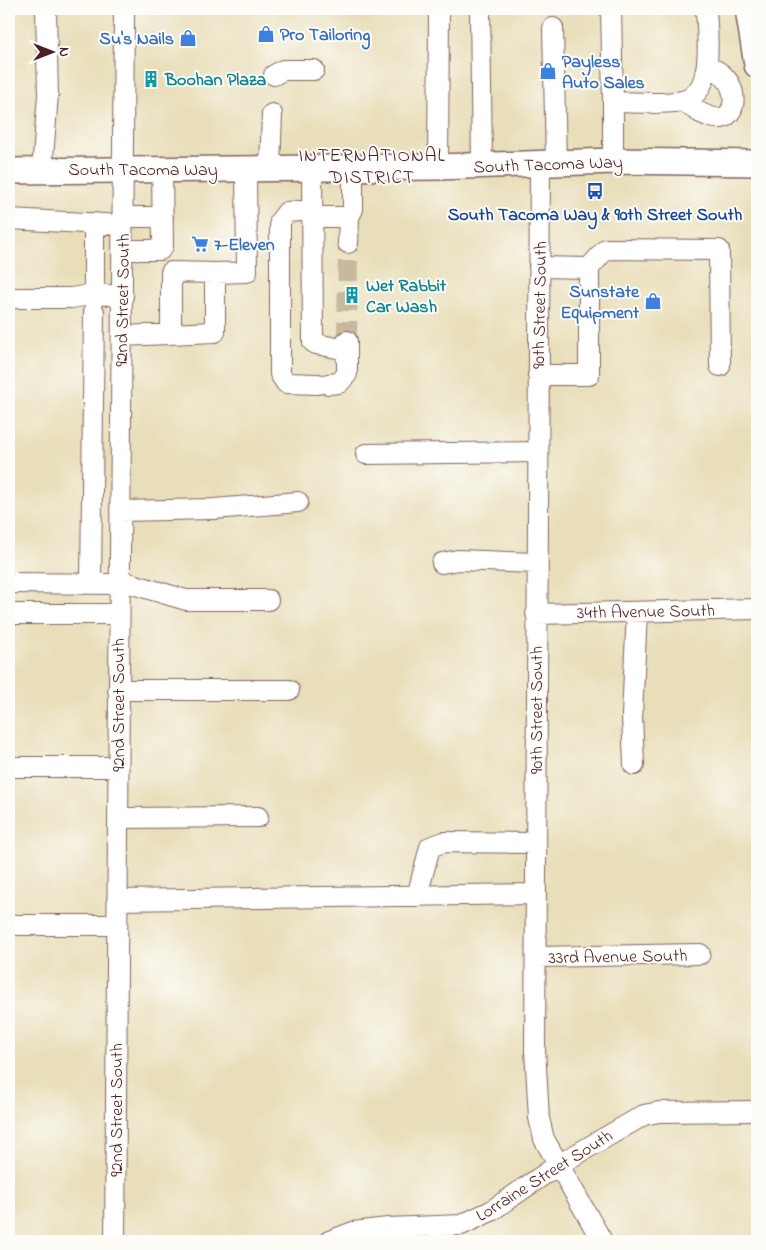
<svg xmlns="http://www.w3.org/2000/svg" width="766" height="1250" viewBox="0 0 766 1250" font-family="'Indie Flower',sans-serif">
<rect width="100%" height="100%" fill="#fdfcf7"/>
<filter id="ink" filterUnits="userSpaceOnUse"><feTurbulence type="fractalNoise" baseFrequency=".02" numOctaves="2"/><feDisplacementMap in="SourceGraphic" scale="10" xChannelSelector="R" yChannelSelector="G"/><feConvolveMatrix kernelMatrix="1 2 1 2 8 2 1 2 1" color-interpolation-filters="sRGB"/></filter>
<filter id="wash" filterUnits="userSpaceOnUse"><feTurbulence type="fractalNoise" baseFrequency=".0096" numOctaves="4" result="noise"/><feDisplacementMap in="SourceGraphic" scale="20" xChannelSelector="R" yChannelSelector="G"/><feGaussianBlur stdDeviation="1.12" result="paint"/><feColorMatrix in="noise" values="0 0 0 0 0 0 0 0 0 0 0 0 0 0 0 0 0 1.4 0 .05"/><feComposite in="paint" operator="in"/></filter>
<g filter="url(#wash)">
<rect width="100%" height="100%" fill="#e8deb9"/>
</g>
<g filter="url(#ink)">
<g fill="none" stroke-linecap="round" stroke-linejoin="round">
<path stroke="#c8b89d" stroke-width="20" stroke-dasharray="20 10" stroke-linecap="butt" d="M347 341 348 243"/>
<g stroke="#81625d" stroke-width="22">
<path id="minor" d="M480 9 482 166
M611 9 613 102
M553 28 556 163
M274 75 283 70H314
M683 101C693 108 702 116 715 118 741 122 741 75 707 67
M613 161V102C633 102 662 105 682 101 716 94 707 34 706 9
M540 163 535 1050 539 1118 544 1139 602 1241
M438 167 439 9
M270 168 272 114
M312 168 313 342 316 344 347 350
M42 170 48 95 46 9
M312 210 287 212 280 221V374L286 383 318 384
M123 217H163
M312 217H349
M9 219 123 225
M94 223V294
M348 243 349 217 353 209V168
M123 250H160L163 246 162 170
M589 268 606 249 719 250 720 366
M9 298H71L97 294 123 296
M171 334V272L215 273
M122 336 215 332V273L247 272 246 169
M538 375H589V268L539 267
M328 384 339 383 347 374V341
M366 454 537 452
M120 511 214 509 298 502
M442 563 458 560 536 563
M119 580 186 600H268
M9 583 119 584
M91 583 94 312
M9 614H119
M536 614 757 609
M118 690H289
M634 765 632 715 637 612
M9 767H118
M118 818 258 817
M417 896 430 847 444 842 536 843
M117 900 536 894
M9 925H117
M536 957 700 954
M115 1241 124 9
M329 1241 353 1232 388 1228 461 1225 491 1211 558 1165 644 1115 659 1112 757 1111"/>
</g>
<g stroke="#81625d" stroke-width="28">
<path id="major" d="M748 9 757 65
M9 171 438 167 613 161 757 163"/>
</g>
<use href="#minor" stroke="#fff" stroke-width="20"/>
<use href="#major" stroke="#fff" stroke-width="25"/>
</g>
</g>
<defs>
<g id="shop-bare" transform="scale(1.35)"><path d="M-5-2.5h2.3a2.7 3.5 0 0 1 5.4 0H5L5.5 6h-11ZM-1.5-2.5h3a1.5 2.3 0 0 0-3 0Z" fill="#3f7fe0" stroke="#fdfcf7" stroke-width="2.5" paint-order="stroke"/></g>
<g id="building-bare" transform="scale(1.35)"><path d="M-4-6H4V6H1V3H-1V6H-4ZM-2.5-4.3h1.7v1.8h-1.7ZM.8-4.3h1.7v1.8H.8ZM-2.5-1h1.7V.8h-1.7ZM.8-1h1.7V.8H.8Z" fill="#0f9aa8" stroke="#fdfcf7" stroke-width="2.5" paint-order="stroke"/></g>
<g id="bus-bare" transform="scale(1.35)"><path d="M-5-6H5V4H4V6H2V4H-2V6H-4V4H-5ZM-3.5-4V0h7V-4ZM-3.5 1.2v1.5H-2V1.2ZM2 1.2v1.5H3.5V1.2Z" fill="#1a4fb4" stroke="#fdfcf7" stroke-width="2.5" paint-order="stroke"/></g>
<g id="supermarket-bare" transform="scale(1.35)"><path d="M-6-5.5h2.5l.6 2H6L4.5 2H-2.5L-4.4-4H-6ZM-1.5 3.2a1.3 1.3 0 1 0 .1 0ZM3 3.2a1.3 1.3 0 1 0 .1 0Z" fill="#3f7fe0" stroke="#fdfcf7" stroke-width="2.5" paint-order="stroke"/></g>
</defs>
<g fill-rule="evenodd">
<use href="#shop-bare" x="266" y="34"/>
<use href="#shop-bare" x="188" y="38"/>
<use href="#shop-bare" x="548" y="71"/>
<use href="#building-bare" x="151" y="79"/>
<use href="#bus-bare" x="595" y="191"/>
<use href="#supermarket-bare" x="200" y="244"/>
<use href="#building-bare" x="352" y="295"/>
<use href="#shop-bare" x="653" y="301"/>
</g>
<g text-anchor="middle" stroke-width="4" stroke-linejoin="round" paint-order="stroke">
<g font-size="18" font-weight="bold" fill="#366cbe" stroke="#fdfcf7" text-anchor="start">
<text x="280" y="40">Pro Tailoring</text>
<text x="174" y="44" text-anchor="end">Su's Nails</text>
<text x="562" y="67">Payless<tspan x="562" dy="21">Auto Sales</tspan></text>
<text x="214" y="250">7-Eleven</text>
<text x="639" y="297" text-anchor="end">Sunstate<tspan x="639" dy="21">Equipment</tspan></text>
</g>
<g font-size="18" font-weight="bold" fill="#0d838f" stroke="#fdfcf7" text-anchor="start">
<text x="165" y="85">Boohan Plaza</text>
<text x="366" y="291">Wet Rabbit<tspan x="366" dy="21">Car Wash</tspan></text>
</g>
<g font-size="18" fill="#4a1f2b" stroke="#fdfcf7">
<text transform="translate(548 164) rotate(-2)" y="6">South Tacoma Way</text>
<text x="143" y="175">South Tacoma Way</text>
<text transform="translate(122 300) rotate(-89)" y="6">92nd Street South</text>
<text transform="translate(539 305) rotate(-89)" y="6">90th Street South</text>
<text transform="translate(646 611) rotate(-1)" y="6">34th Avenue South</text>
<text transform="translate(118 705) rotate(-90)" y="6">92nd Street South</text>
<text transform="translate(536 710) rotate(-90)" y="6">90th Street South</text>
<text transform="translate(618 956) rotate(-1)" y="6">33rd Avenue South</text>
<text transform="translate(116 1110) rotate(-90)" y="6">92nd Street South</text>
<text transform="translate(544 1175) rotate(-32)" y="6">Lorraine Street South</text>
</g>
<g font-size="18" font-weight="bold" fill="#164399" stroke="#fdfcf7">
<text x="595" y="220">South Tacoma Way &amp; 90th Street South</text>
</g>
<g font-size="19" letter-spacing="1" fill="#4a1f2b" stroke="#fdfcf7">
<text x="372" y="161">INTERNATIONAL<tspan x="372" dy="22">DISTRICT</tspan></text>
</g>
</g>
<rect width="766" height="1250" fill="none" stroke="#fdfcf7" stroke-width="30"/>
<g transform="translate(52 52) rotate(90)" stroke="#fdfcf7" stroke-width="4" paint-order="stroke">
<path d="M0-4L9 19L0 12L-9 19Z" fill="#4a1f2b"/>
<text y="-8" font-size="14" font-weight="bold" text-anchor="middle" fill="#4a1f2b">N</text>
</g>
</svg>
